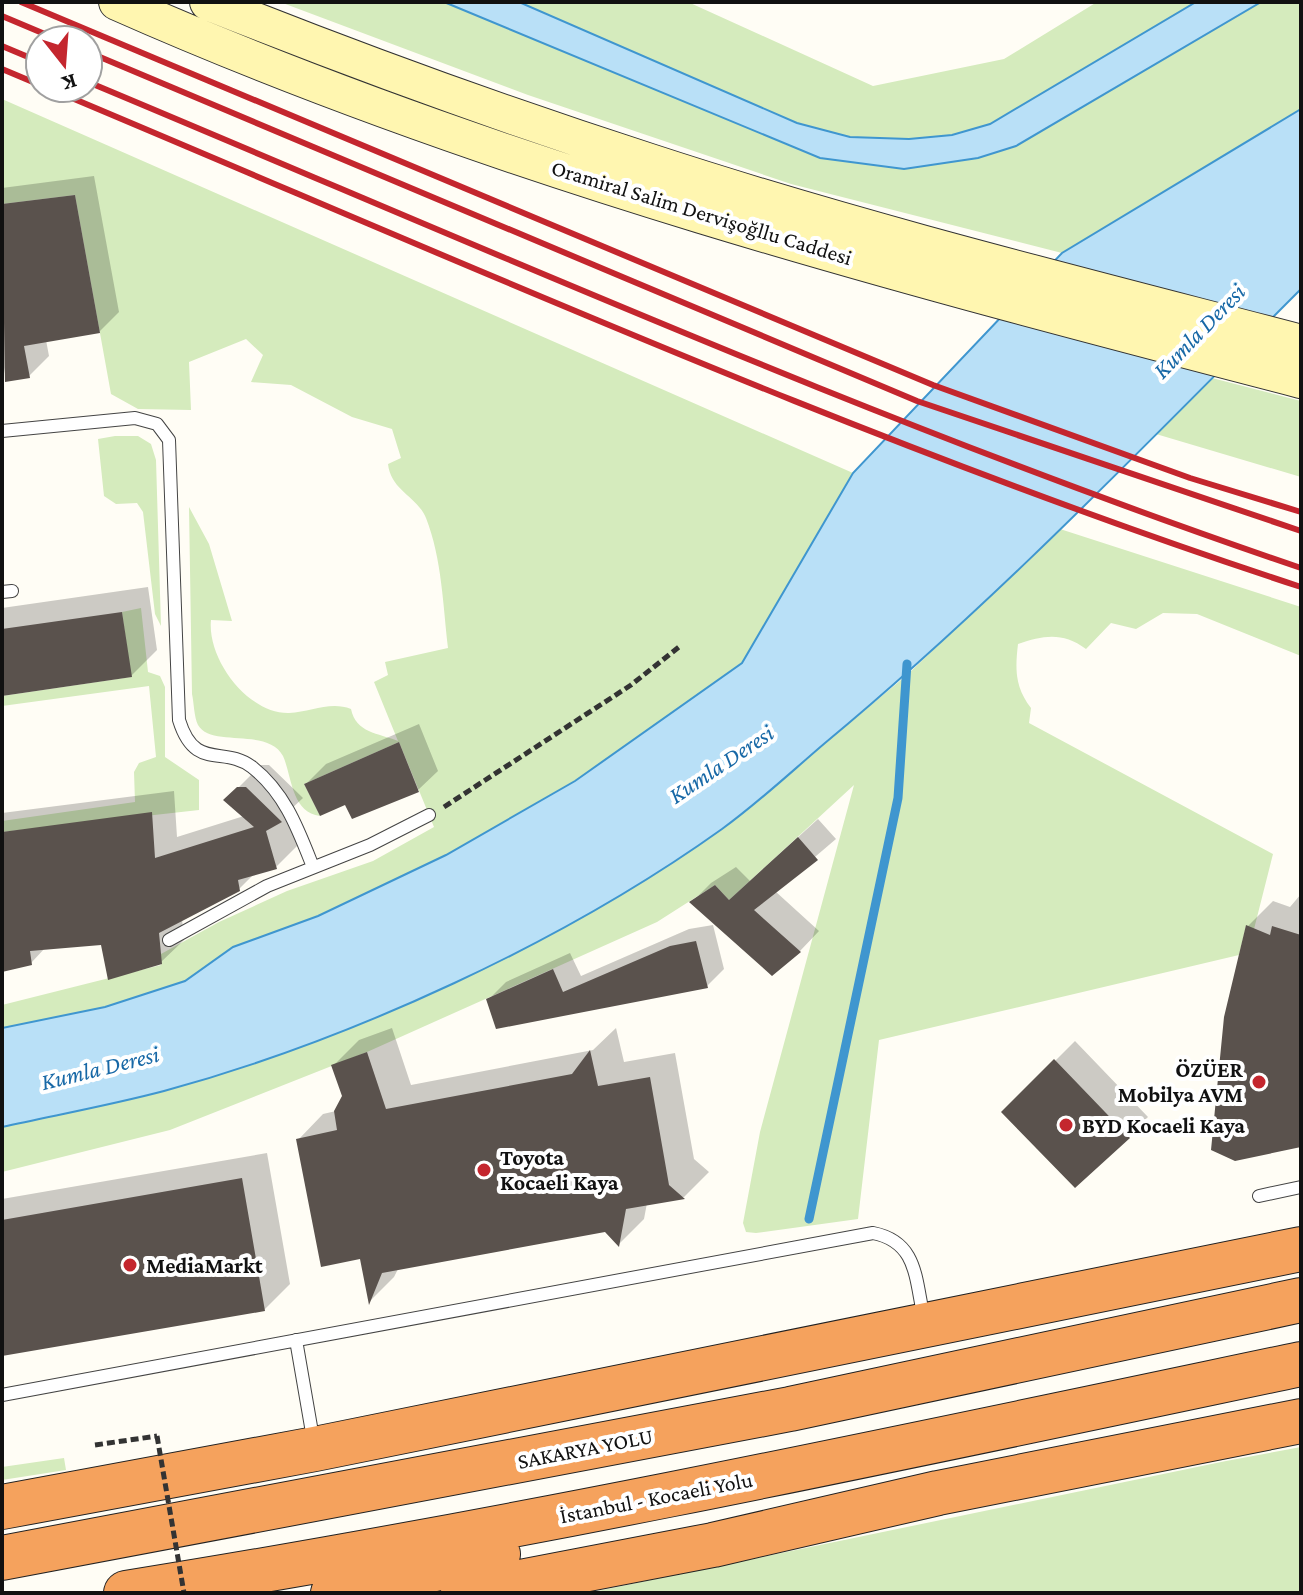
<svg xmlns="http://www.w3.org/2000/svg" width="1303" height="1595" viewBox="0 0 1303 1595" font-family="'Crimson Pro',serif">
<rect width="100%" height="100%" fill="#fffdf5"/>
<path fill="#d5ebbd" d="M280 2H444L820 158 904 169 978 158 1016 146 1261 2H1301V109L1062 253 791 184 528 95Z
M519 2H688L873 86 1004 59 1097 2H1196L990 124 952 135 910 139 850 137 796 123Z
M2 99 853 473 742 663 575 781 446 855 318 916 233 947 185 981 105 1007 2 1028V1005L161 965V954L219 922 287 891 373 861 434 827 399 742 304 784 320 816C291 812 292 776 283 756 268 727 211 748 198 725 194 717 194 703 192 694L189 507 209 544 232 621 211 620C207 659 248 714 289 713 311 712 330 701 351 709 356 733 378 733 398 741L374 682 388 675 385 662 448 648C443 606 442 559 426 518 417 496 391 491 388 464L401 458 392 429 352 417 291 385 251 382 263 355 246 339 189 362 191 410 138 409 111 394 75 195 2 204Z
M1212 378 1301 401V477L1156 434Z
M115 436H138L151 444 156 460 161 626 155 614 143 512 137 503 116 504 104 496 98 439Z
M1060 529 1301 607V656L1197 614 1163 613 1136 629 1111 623 1086 649C1063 632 1044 635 1018 644 1015 670 1015 687 1031 708L1029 723 1273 854 1254 929 1246 926 1239 955 879 1040 858 1219 756 1233 746 1232 743 1223 760 1132 854 785 729 900 715 885 657 922 367 1052 170 1130 2 1172V1127L165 1091 279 1054 402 1005 620 893 722 829 907 675Z
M141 608 148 672 160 676 165 687V757L199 780V810L2 832V821L135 802 134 772 139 763 156 757 149 686 2 706V696L131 677 122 612Z
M1301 1447V1593H588L1226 1461Z
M64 1458 66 1470 2 1480V1467Z"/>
<path fill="#b9e0f7" stroke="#3f96cf" stroke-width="2" d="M444 2H519L797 123 850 137 909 139 952 135 990 124 1196 2H1261L1016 146 978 158 904 169 820 158Z
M1301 109V289C1146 444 994 603 825 743 791 772 758 803 722 829 564 942 351 1040 164 1091 111 1105 56 1115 2 1127V1028L105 1007 185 981 233 947 318 916 446 855 575 781 742 663 853 473 1062 253Z"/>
<path fill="#0003" d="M94 176 119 312 99 332 46 340 49 356 29 376 6 380 2 355V188Z
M148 587 157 650 131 676 2 694V608Z
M419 724 438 771 418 790 353 817 346 802 306 784 326 764Z
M261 765H269L303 798 289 811 299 844 276 867 254 874 239 889 182 919 184 940 160 963 103 942 46 947 31 963 2 970V813L174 791 177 837 244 816 226 800Z
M818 819 836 839 775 891 819 931 800 951 692 902 711 883 736 867 750 881Z
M1301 894V1145L1248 926 1273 901 1290 907Z
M713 925 724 969 707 986 489 999 506 982 570 953 581 976 689 929Z
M392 1028 411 1085 593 1050 616 1028 624 1062 675 1053 694 1159 709 1172 684 1197 647 1203 644 1219 619 1244 606 1229 398 1269 394 1277 370 1301 361 1256 298 1140 323 1114 336 1111 344 1096 333 1066 359 1040Z
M1075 1041 1148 1117 1075 1185 1004 1112Z
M267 1153 290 1284 264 1310 2 1354V1199Z"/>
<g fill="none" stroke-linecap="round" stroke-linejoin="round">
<path stroke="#3f96cf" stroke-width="9" d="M809 1219 898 798 907 664"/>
</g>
<path fill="#5a524d" d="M75 195 100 333 24 346 30 378 5 382 2 204Z
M122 612 132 677 2 696V629Z
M399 742 419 792 352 819 345 805 320 816 304 784Z
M237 787H246L282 822 266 831 277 869 238 880 240 891 159 933 162 964 108 980 101 945 30 951 32 965 2 972V832L152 812 155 858 254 827 223 800Z
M798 837 818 860 754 910 801 952 772 976 689 902 715 885 729 900Z
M1246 925 1270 935 1272 926 1301 935V1147L1235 1161 1211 1150 1224 1017Z
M696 941 708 988 496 1029 486 999 553 969 563 992 670 946Z
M590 1050 598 1086 650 1077 669 1185 685 1199 626 1209 619 1247 605 1232 382 1273 369 1305 360 1259 321 1267 296 1139 337 1130 334 1111 342 1096 331 1065 367 1052 386 1109 572 1074Z
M1054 1059 1130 1138 1075 1188 1001 1112Z
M242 1178 265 1311 2 1356V1220Z"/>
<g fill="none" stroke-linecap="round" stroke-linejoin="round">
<g stroke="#444" stroke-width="14">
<path id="lane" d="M2 431 135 418 157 424 169 440 179 720C195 772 224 745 252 767 285 793 298 829 313 867
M2 592 12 591
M169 940 267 886 370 845 429 815
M1259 1196 1301 1187
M296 1340 314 1444
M2 1395 873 1233C918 1242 915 1279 924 1318"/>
</g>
<g stroke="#333" stroke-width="38">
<path id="secondary" d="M117 2C496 170 901 276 1301 380
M208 2C353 60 501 114 650 162 864 232 1083 286 1301 343"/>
</g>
<g stroke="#222" stroke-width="46">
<path id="highway" d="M2 1507 315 1449 1301 1249
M2 1558 790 1409 1301 1300
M126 1593C520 1530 911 1446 1301 1364
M333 1593 498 1554
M463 1593 713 1545 938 1493 1301 1421"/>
</g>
<path stroke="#333" stroke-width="5" stroke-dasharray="8 4" stroke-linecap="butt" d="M444 807 631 685 679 647
M95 1445 157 1436"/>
<use href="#lane" stroke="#fff" stroke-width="12"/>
<use href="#secondary" stroke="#fff6b0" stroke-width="36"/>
<use href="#highway" stroke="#f5a25d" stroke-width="44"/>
<path stroke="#c4262e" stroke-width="6" d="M21 2 933 385 1190 478 1301 512
M2 16 59 40
M2 46 40 62
M88 52 917 401 1301 531
M2 69 40 85
M88 82C490 250 888 428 1301 568
M48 88C463 262 873 447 1301 587"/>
<path stroke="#333" stroke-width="5" stroke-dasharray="8 4" stroke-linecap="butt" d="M157 1436 184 1593"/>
</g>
<g fill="#c4262e" stroke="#fff" stroke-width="3">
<circle cx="1259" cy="1082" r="8"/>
<circle cx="1066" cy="1125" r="8"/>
<circle cx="484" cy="1170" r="8"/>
<circle cx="130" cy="1265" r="8"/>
</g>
<g text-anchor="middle" stroke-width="8" stroke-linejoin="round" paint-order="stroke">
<g font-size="22" fill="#111" stroke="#fff">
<text transform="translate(702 212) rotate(17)" y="8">Oramiral Salim Dervişoğllu Caddesi</text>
<text transform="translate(585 1448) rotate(-11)" y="8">SAKARYA YOLU</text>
<text transform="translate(656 1497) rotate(-11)" y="8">İstanbul - Kocaeli Yolu</text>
</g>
<g font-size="22" font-weight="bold" fill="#111" stroke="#fff" text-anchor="start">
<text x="1243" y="1077" text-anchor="end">ÖZÜER<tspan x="1243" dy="25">Mobilya AVM</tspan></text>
<text x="1082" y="1133">BYD Kocaeli Kaya</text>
<text x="500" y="1165">Toyota<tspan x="500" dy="25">Kocaeli Kaya</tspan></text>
<text x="146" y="1273">MediaMarkt</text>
</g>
<g font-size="24" font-style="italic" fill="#1768a6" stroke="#fff">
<text transform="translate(1199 331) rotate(-46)" y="8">Kumla Deresi</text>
<text transform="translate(721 764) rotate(-34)" y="8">Kumla Deresi</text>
<text transform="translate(100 1068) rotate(-14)" y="8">Kumla Deresi</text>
</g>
</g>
<rect width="1303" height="1595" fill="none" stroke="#111111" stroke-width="8"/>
<g transform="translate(64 64) rotate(163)"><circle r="38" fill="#ffffff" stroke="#a0a0a0" stroke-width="2"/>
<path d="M0-6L14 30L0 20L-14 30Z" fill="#c4262e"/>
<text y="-12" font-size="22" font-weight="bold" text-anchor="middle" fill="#111111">K</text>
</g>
</svg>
